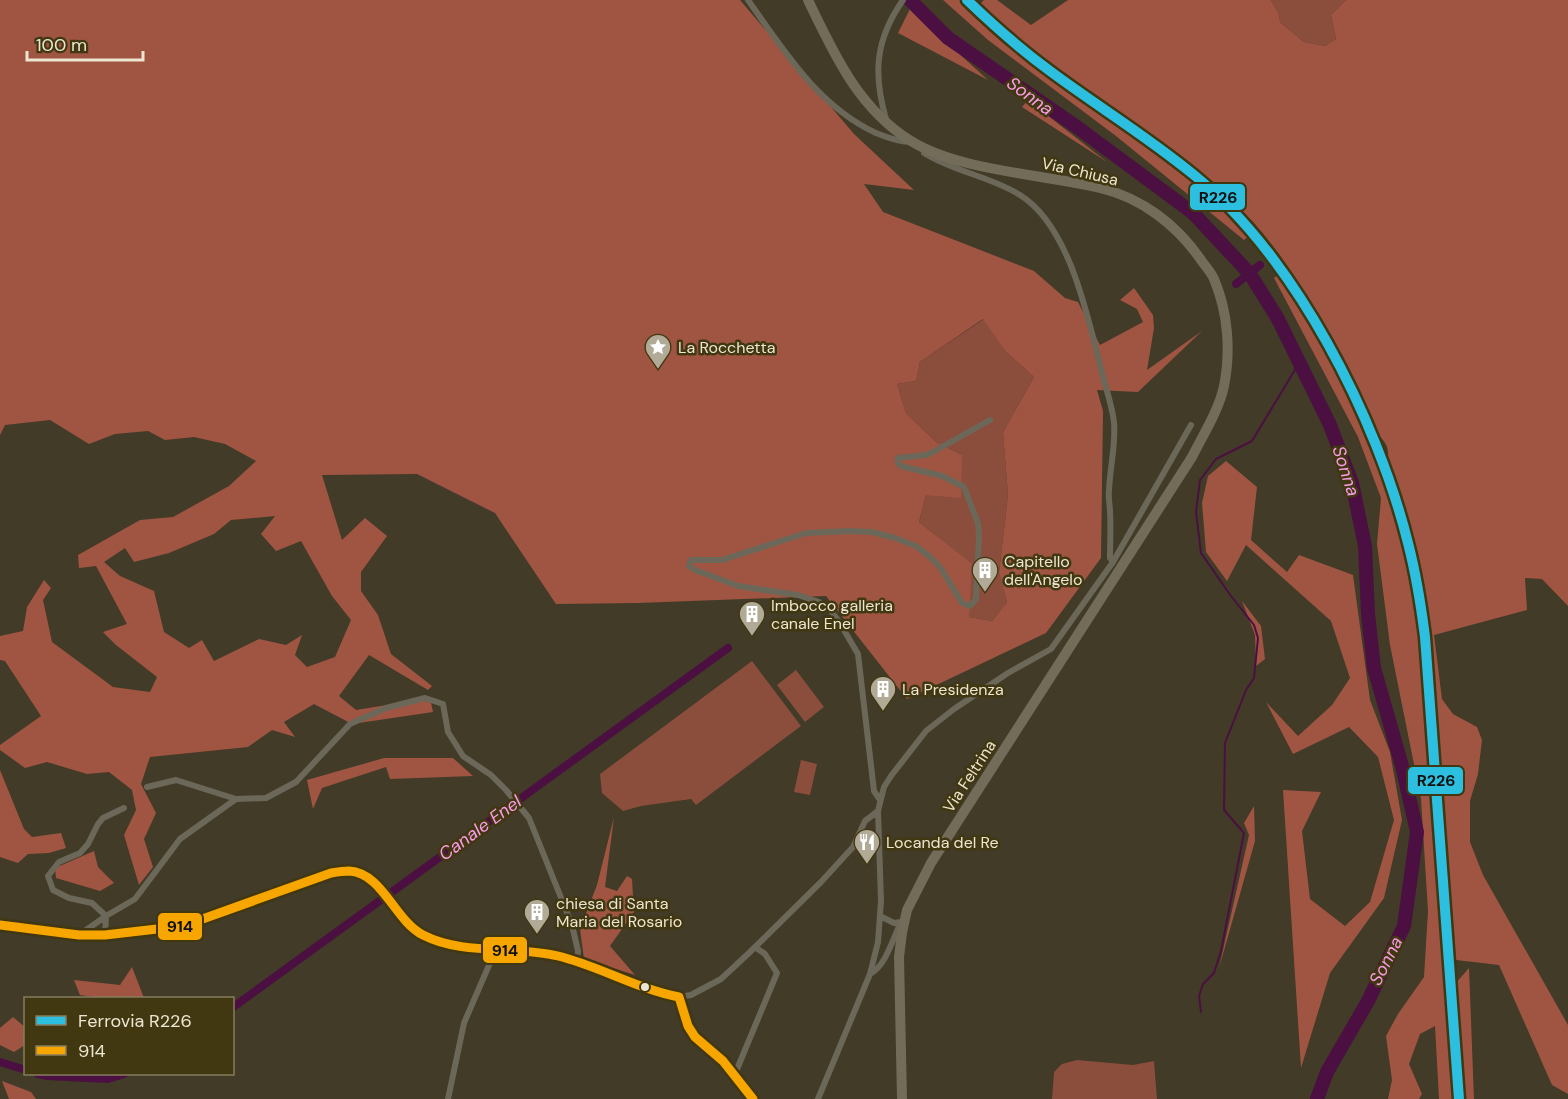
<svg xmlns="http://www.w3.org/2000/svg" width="1568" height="1099" viewBox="0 0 1568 1099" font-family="'DM Sans',sans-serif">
<rect width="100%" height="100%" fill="#413b27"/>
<path fill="#8b4d3c" d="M1271 0H1346L1331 15 1336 39 1325 46 1304 42 1280 22 1279 14Z
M984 319 1005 351 1034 377 1003 432 1008 495 999 573 1007 602 992 621 969 617 939 538 919 522 926 495 962 455 936 442 906 413 897 384 916 381 920 362Z
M752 661 801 726 696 805 691 799 641 806 623 811 602 793 600 774Z
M796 670 824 707 805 722 777 685Z
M801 760 817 764 810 795 794 792Z
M1077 1060 1133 1065 1154 1061 1157 1099H1052L1054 1072 1062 1064Z"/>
<path fill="#a05542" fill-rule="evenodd" d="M0 0H740L854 134 914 190 864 184 883 212 1034 271 1065 298 1078 302 1100 345 1143 322 1137 309 1120 300 1134 288 1153 315 1154 328 1147 370 1202 331 1138 392 1097 390 1103 411 1101 558 1046 633 907 699 826 596 638 603 556 604 495 513 417 474 322 475 342 540 365 518 387 536 361 572V591L378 615 391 654 432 686 428 690 369 655 339 696 356 710 430 698 433 712 352 724 314 704 284 722 295 737 272 730 248 747 150 757 141 784 156 813 144 839 153 867 139 885 124 835 136 810 132 790 109 772 87 774 47 762 25 768 0 750V745L41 716 5 661 0 660V636L23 631 27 607 44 580 51 588 43 600 52 642 113 687 150 692 157 677 116 645 103 632 127 624 96 566 79 568 78 555 140 520 173 517 229 486 256 461 225 444 194 437 165 440 148 431 115 434 89 444 50 420 5 425 0 435ZM983 319 1005 351 1034 377 1003 432 1008 495 999 573 1007 602 992 621 969 617 972 564 919 522 926 495 961 498 962 455 936 442 906 413 897 384 916 381 920 362ZM275 516 261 534 276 551 301 541 332 596 351 620 335 657 307 667 295 655 302 635 286 645 259 639 214 661 202 640 189 648 164 632 154 591 120 576 104 562 125 548 134 562 169 553 214 534 231 520Z
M943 0H961L986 25 1044 74 1121 128 1209 195 1250 235 1244 240 1116 136 988 40Z
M984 0H997L1031 25 1068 0H1271L1279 14 1280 22 1304 42 1325 46 1336 39 1331 15 1346 0H1568V606L1542 579 1525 578 1527 610 1434 635 1442 699 1453 714 1477 727 1482 740 1478 774 1470 801V842L1483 875 1568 1025V1094L1552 1085 1499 965 1456 960 1429 618 1418 554 1388 459C1389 447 1386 442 1377 434 1343 361 1307 283 1253 222 1215 181 1168 149 1123 116 1073 80 1025 44 979 5Z
M910 9 988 80 898 33Z
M1028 100 1107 162 1022 107Z
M1280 273 1343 385 1388 493 1405 547 1421 637 1454 1099H1439L1435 1026 1420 1034 1409 1064 1422 1094 1419 1099H1388L1392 1080 1386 1036 1398 1014 1424 977 1428 911 1421 799 1390 645 1377 544 1381 498 1358 437 1274 278Z
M1226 461 1257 487 1251 540 1287 572 1299 555 1353 575 1370 700 1390 752 1402 820 1384 898 1330 973 1301 1068 1283 790 1321 792 1302 831 1310 899 1345 926 1370 902 1394 820 1378 757 1349 727 1293 754 1266 702 1298 736 1332 705 1350 678 1331 621 1246 545 1227 581 1206 552 1202 503 1208 476Z
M1242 601 1261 626 1265 659 1256 666 1255 635Z
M384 758H453L473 776 390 779 386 767 322 788 313 809 307 780Z
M0 770 24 829 32 837 61 833 66 848 49 853 28 854 18 863 0 857Z
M1254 806 1255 841 1219 968 1249 835 1244 823Z
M614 817 605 887 617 891 627 876 632 879 634 912 610 946 635 975 584 959 580 929 597 885Z
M94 851 98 867 114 883 100 891 56 878 55 868Z
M132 967 144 998H100L80 995 74 980 120 985Z
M1469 968 1474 1099H1464L1455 984Z
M13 1017 26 1028 25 1045 14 1052 0 1045V1028Z
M2 1081 31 1092 36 1099H9Z"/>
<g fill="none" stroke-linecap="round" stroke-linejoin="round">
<path stroke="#4b1041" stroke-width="2" d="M1201 1012 1199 996 1203 984 1214 973 1221 951 1244 833 1224 810 1225 743 1246 690 1254 678 1258 638 1254 625 1231 596 1201 553 1196 512 1200 480 1216 459 1252 441 1299 363"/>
<path stroke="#4b1041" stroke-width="8" d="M1236 284 1260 265
M232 1008 728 648
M0 1062 26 1070
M38 1074 47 1076 108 1079 124 1074"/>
<path stroke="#4b1041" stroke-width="14" d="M910 0 948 38 1077 127 1193 213 1250 274 1278 319 1330 425 1352 483 1365 546 1368 614 1374 668 1402 766 1417 832 1404 926 1368 1001 1327 1072 1317 1099"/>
<path stroke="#6c6859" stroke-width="6" d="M748 0C784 51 818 106 876 133 888 138 899 142 912 142
M886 119C873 74 875 40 903 0
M924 153C954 172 990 176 1020 195 1070 226 1088 318 1102 373 1106 389 1112 405 1114 422 1116 445 1110 467 1109 490 1108 497 1110 505 1110 512 1111 527 1110 543 1110 558L1113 562
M147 787 176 780 236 799
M880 800 874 791 858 654 838 620 830 610 819 602 798 595 738 586 695 570 689 566 691 560H722L806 533 850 531 872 532 895 538 916 546 929 556 940 567 962 603 970 606 976 599 979 535 978 523 964 487 942 476 901 466 898 463V458L926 455 933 452 990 420
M880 916 894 923 901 922
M0 925 79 935H105L183 926 331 873C387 860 381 915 422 935 463 956 513 945 557 956 587 964 615 976 644 986 655 990 667 995 679 997L691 995 721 979 749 953 821 882 853 847 865 821 878 811
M79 935 106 916 135 899 180 839 236 799 266 798 296 782 350 724 386 708 425 698 443 704 448 732 463 756 491 775 506 790 529 818 572 925 578 951 577 963
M105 935 106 916 92 903 69 898 53 890 48 876 59 862 80 853 88 844 98 824 103 818 124 808
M870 974C885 967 893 939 900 924
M679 997 688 1026 695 1037 723 1061 753 1099
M735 1074 777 973 765 954 755 947
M448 1099 464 1023 496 949
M818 1099 870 974 878 942 881 901 878 811 884 787 891 776 926 731 954 709 1008 673 1051 649 1113 562 1191 425"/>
<path stroke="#726c58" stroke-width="10" d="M808 0C834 54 858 108 911 141 959 171 1043 174 1100 188 1142 198 1177 225 1201 260 1205 266 1211 272 1214 279 1228 312 1231 351 1224 386 1219 410 1203 435 1192 457L931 863 907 910 902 933 899 957 902 1099"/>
<g stroke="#413711" stroke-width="14">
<path id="bus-1" d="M0 925 79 935H105L183 926 331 873C337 872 343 871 349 871 383 873 394 920 423 935 464 956 514 945 558 956 599 966 637 989 679 997
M679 997 688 1026 695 1037 723 1061 753 1099"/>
</g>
<use href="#bus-1" stroke="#f7a600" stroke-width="9"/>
<g stroke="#413711" stroke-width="15">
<path id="rail-1" d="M967 0C993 25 1020 49 1050 71 1097 106 1148 137 1194 175 1295 257 1377 418 1408 543 1416 574 1421 605 1425 637L1459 1099"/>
</g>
<use href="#rail-1" stroke="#2dbfdf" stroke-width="10"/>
</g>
<defs>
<g id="sight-pin" transform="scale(1.35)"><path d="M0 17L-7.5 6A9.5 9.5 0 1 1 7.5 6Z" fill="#b0aa96" stroke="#413711"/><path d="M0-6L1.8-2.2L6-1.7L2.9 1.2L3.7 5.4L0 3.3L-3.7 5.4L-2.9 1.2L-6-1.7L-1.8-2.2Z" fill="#fff"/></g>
<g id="building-pin" transform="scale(1.35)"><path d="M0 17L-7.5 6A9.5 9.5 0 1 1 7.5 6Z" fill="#b0aa96" stroke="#413711"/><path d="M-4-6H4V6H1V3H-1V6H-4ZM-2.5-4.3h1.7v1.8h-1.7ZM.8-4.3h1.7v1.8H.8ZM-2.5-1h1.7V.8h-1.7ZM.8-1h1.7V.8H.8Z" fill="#fff"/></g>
<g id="restaurant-pin" transform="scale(1.35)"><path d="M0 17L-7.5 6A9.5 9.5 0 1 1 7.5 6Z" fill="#b0aa96" stroke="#413711"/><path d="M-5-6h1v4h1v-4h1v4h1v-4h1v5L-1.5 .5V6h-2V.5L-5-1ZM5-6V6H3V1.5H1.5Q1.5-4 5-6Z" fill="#fff"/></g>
</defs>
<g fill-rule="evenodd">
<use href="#sight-pin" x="658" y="347"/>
<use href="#building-pin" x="985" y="570"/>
<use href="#building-pin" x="752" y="614"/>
<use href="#building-pin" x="883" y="689"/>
<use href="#restaurant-pin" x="867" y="842"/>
<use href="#building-pin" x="537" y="912"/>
</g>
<circle fill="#ece6d1" stroke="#413711" stroke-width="2" cx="645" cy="987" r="5"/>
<g text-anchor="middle" stroke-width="5" stroke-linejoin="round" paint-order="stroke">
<g font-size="16" fill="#ece6d1" stroke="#413711">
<text transform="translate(1080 171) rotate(13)" y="6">Via Chiusa</text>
<text transform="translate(969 776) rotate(-57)" y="6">Via Feltrina</text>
</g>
<g font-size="16" fill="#ece6d1" stroke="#413711" text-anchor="start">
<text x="678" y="353">La Rocchetta</text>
<text x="1004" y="567">Capitello<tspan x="1004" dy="18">dell'Angelo</tspan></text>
<text x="771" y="611">Imbocco galleria<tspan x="771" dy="18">canale Enel</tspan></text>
<text x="902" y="695">La Presidenza</text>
<text x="886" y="848">Locanda del Re</text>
<text x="556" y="909">chiesa di Santa<tspan x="556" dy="18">Maria del Rosario</tspan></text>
</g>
<g font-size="18" font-style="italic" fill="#f99be7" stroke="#413711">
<text transform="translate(1030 96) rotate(36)" y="6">Sonna</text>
<text transform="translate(1346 471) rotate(72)" y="6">Sonna</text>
<text transform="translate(480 828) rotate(-36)" y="6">Canale Enel</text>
<text transform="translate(1386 961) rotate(-63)" y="6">Sonna</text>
</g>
</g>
<g stroke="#413711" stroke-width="2">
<rect x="1189" y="183" width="57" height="28" rx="6" fill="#2dbfdf"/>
<rect x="1407" y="766" width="57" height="29" rx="6" fill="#2dbfdf"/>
<rect x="157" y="912" width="46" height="29" rx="6" fill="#f7a600"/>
<rect x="482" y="936" width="46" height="28" rx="6" fill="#f7a600"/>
</g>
<g font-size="16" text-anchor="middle" font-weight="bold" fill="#111">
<text x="1218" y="203">R226</text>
<text x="1436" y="786">R226</text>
<text x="180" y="932">914</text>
<text x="505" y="956">914</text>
</g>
<rect x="24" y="997" width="210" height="78" fill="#413711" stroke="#857d5e" stroke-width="1.5"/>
<rect x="36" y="1016" width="30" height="9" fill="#2dbfdf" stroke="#857d5e" stroke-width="1.5"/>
<text x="78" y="1027" font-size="18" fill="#ece6d1">Ferrovia R226</text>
<rect x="36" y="1046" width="30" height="9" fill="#f7a600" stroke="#857d5e" stroke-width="1.5"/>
<text x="78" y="1057" font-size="18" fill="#ece6d1">914</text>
<path d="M27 51v9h116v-9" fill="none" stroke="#ece6d1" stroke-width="3"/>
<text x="36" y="51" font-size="18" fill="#ece6d1" stroke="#413711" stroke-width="4.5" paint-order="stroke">100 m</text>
</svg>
